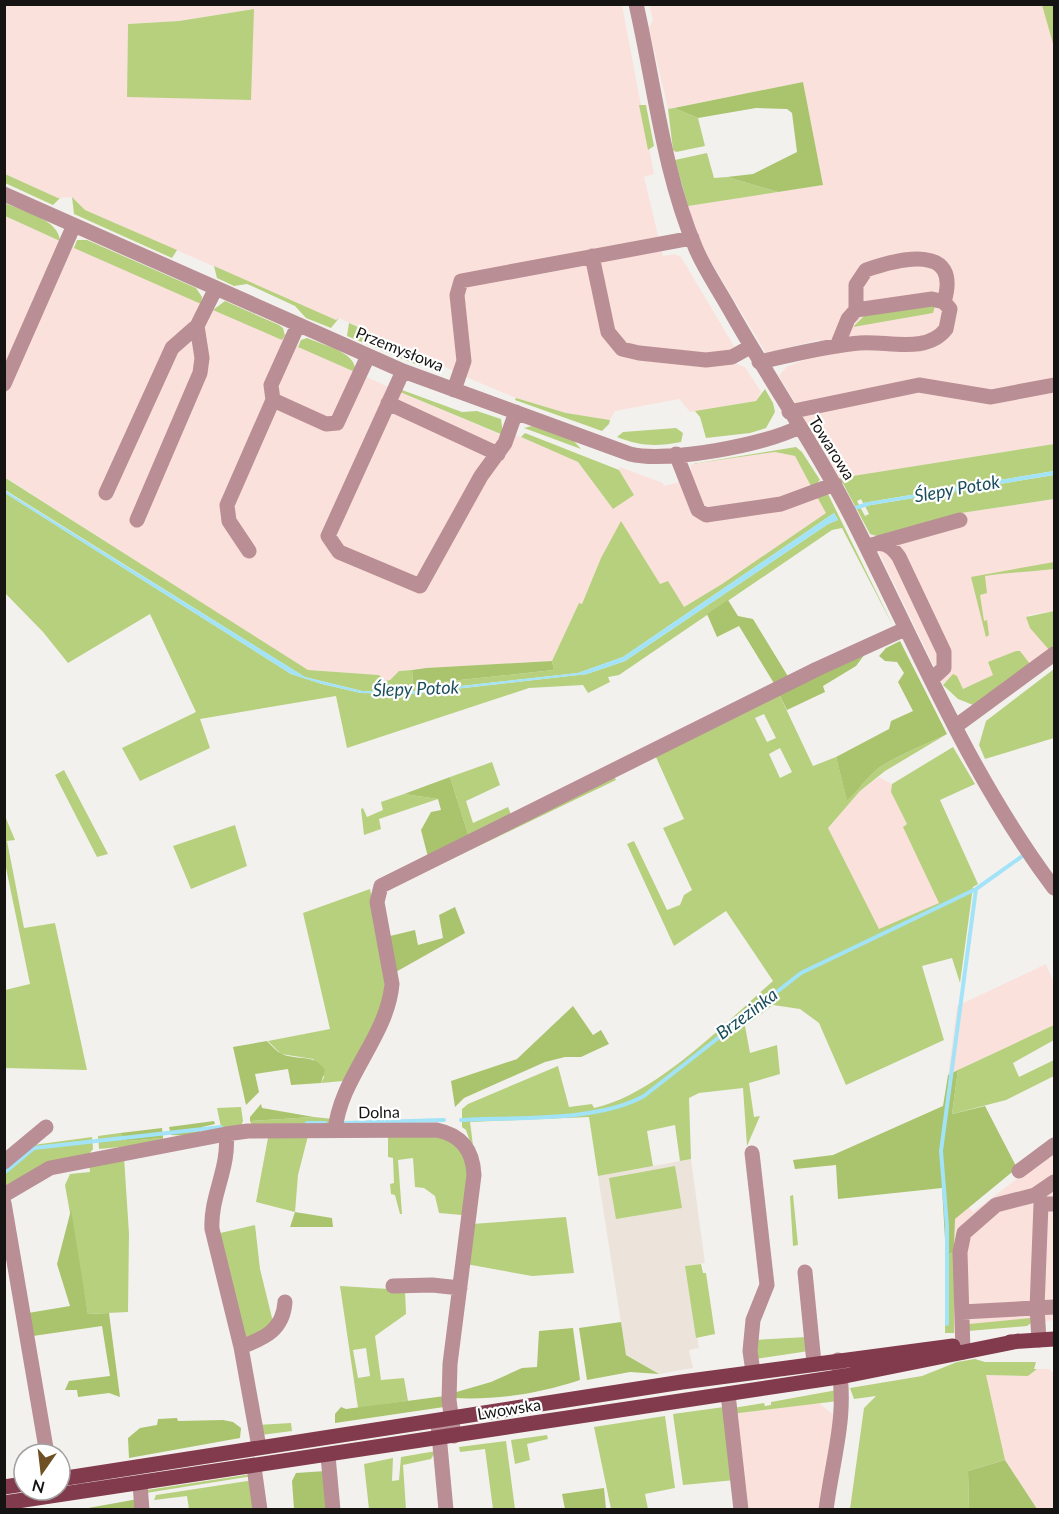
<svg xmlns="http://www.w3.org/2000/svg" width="1059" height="1514" viewBox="0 0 1059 1514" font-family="Lato,sans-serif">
<rect width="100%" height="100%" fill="#f3f1ee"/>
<path fill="#fbe1dc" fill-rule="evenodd" d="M4 5H622L654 174 644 177 663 256 675 254 681 257 734 346 732 351 735 363 745 367 761 392 756 401 690 412 679 399 615 411 610 420 566 413 516 398 473 380 339 318 336 320 85 210 72 197 58 198 5 174ZM253 9 250 100 127 96 128 24 179 21Z
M649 5H1054V444L840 478 779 376 787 366 823 354 819 340 766 353 704 250 688 206 823 185 803 82 668 109 649 28 653 19Z
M4 216 400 392 513 440 516 435 578 462 613 509 634 495 619 470 620 467 663 483 664 486 691 479V464L775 452 795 456 826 513 722 584 683 607 668 582 660 585 621 522 601 558 582 604 579 603 552 661 426 668 399 671 390 680 385 681 379 675 307 670 5 477Z
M1054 499V611L1028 615 1031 628 1050 651 1029 666 988 662 994 675 963 689 957 676 944 682 943 685 870 534 878 536 961 513Z
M879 777 892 784 891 792 907 824 904 826 940 903 879 930 828 828 860 791Z
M1046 964 1054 983V1025L948 1075 957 1006Z
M1054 1151V1320L954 1333 955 1219 969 1207 973 1212Z
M1037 1369H1050L1054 1375V1509H1037L1005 1460 985 1375 1028 1376Z
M819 1403 836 1417 821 1509H747L731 1414Z"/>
<path fill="#ece4db" d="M691 1159 705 1263 685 1266 699 1348 689 1350 693 1368 659 1374 626 1355 598 1176Z"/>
<path fill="#b6d07e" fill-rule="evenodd" d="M1042 5H1054V47Z
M254 9 251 100 127 97 128 24 179 21Z
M639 105H646L654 146 648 150Z
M674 108 698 118 705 146 676 152 673 150 668 109Z
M707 153 714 178 727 177 778 192 688 206 675 160Z
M5 174 58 198H60L53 205 5 183Z
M72 197 85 210 177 250 172 258 74 214Z
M5 203C22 211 59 219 60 241L5 216Z
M77 240H87L196 288 202 297 201 304 74 248Z
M214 266 336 320 339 318 331 328 306 318 295 306 254 287 247 284 234 286 217 278Z
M225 301 279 325 283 328 285 336 282 340 213 310Z
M932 304 935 306 933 313 853 327 864 316Z
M349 323 417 353 421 356 420 366 347 336Z
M307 338C322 345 358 352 355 372L298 347 301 340Z
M765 389 773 403 775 412 766 428 750 433 706 438 700 417 695 411 756 401Z
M402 390 462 412 477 411 501 419 503 435 400 392Z
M516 398 566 413 610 420 609 424 602 431 515 400Z
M532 426 573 440 581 449 524 428Z
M676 428 683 433 681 442C656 447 640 446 617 437L623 432Z
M525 433 619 470 634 495 613 509 578 462 521 437Z
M1054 444V471L863 503 861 499 857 501 865 516 869 514 865 506 1054 475V499L961 513 877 536 870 534 840 478Z
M796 447 802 452 820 480 812 488 795 456 775 452 691 464Z
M4 477 308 670 379 675 385 681 390 680 399 671 412 670 413 685 554 670 552 661 579 603 582 604 601 558 621 521 660 584 668 581 684 607 722 584 826 513 816 495 828 494 894 628 842 528 832 530 619 675 608 677 610 682 588 693 583 685 529 688 347 748 336 696 200 719 210 748 140 781 122 748 196 712 150 614 68 663 43 632 5 593V493L291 674 322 684 361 693 411 694 587 674 625 661 828 524 838 520 834 513 623 657 578 673 408 692 362 691 305 677 5 490Z
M1054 562V569C1030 572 1009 572 985 576L987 593 980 595 984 621 987 620 989 635 986 637 971 577Z
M1054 611V647L1050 651 1030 628 1026 617Z
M1016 651H1020L1030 664 973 705 958 699 943 685 953 674 957 676 963 689 993 675 988 662Z
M1054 669V738L985 759 979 745 986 721Z
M779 694 813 766 836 757 847 799C860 792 866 775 880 767 900 754 925 745 947 734L885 771 860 791 828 828 879 929 939 903 903 827 907 824 891 792 892 784 953 747 975 784 940 800 978 884 973 887 960 983 952 958 922 966 944 1040 846 1085 819 1023 800 1009 773 1005 745 1026 750 1053 777 1045 780 1074 749 1083 754 1117 760 1116 747 1146 743 1088 699 1093 689 1098 691 1159 680 1161 675 1125 647 1131 653 1166 598 1176 589 1117 470 1122 474 1153 466 1130 462 1127V1109L468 1104 558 1066 569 1107 592 1104 594 1108C656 1095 725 1023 773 981L726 911 674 946 627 844 634 841 667 910 680 905 684 895 692 890 663 828 684 819 655 755ZM764 714 776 738 767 742 755 718ZM780 748 792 772 780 778 769 754Z
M492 762 500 785 466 801 473 823 508 807 512 817 469 837 450 777Z
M64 770 108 854 97 857 55 775Z
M614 776 616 780 406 881Z
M404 794 438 799 379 819 381 829 364 835 361 809 363 808 367 817 383 810 381 802Z
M5 816 15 840 7 841 24 928 55 923 87 1070 5 1068V990L30 984 5 863Z
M235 825 247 866 191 889 173 846Z
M370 889 385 967 384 1006 343 1081 321 1083 324 1077 313 1059 281 1054 268 1041 330 1029 303 913Z
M1054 1025V1040L1013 1063 1019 1077 1054 1060V1076L1006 1100 952 1114 958 1070Z
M241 1107 243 1121 240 1129 222 1132 217 1108Z
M314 1117 333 1119 332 1126 253 1128 250 1121Z
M388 1132 451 1136 469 1166 457 1252 462 1215 439 1213 435 1196 424 1188 415 1187 413 1158 398 1160 402 1214H400L395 1195 391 1194 390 1184 394 1183 393 1158 388 1157Z
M120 1133 127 1141 163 1138V1143L99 1149 98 1136Z
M308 1136 298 1175 295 1212 256 1202 268 1138Z
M92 1137 93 1149 89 1154 5 1191V1166L33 1145Z
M124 1157 129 1234 128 1312 88 1314 65 1185 70 1174 90 1172 89 1162Z
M675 1166 682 1208 616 1219 609 1178Z
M793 1195 798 1245 793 1246 790 1196Z
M566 1217 574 1273 532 1276 466 1264 472 1224Z
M255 1225 260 1269 274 1326 246 1339 216 1234Z
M954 1251V1333H945L946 1257Z
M701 1264 703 1273H706L715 1334 696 1338 685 1266Z
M340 1286 405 1290 406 1314 375 1336 381 1380 404 1378 408 1401 358 1408ZM366 1348 370 1376 358 1378 353 1350Z
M1030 1318 1031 1323 1027 1326 968 1331 969 1324Z
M807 1337 809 1351 755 1359 753 1340Z
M975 1359 985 1362H1036L1034 1369H1037L1028 1376 986 1375 1005 1460 968 1471 969 1509H850L864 1408 876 1396 854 1399 850 1388 922 1376 957 1362Z
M837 1390 838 1401 731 1414 733 1408 764 1403 765 1406 771 1405V1402Z
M724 1407 735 1480 683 1485 673 1414Z
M665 1416 675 1488 645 1494 648 1509H611L594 1427Z
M291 1423 292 1431 261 1435 257 1425Z
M547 1435 548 1439 527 1444 530 1460 515 1464 511 1440Z
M506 1441 515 1509H493L485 1449 460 1452 459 1447Z
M436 1451 431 1459 403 1465 406 1509H369L364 1464 393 1458 392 1481 399 1480 401 1457Z
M252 1474 253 1476 146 1493 147 1490Z
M254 1480 256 1509H189L187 1496 154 1500 156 1495Z"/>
<path fill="#a9c46d" d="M803 82 823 185 778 192 727 177 753 174 797 152 792 113 787 109 756 108 698 118 674 108Z
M728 600 738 616 753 619 789 678 775 685 739 626 717 637 707 614Z
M900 641 947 734C925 745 900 754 880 767 866 776 860 791 847 800L836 757 889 729 891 721 913 711 898 682 904 673 897 662 885 661 879 656 886 648Z
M868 650 856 666 823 686 825 692 787 710 779 694Z
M552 661 554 670 413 685 412 670 426 668Z
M450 777 469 837 428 857 421 830 431 812 441 810 438 799 404 794Z
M455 907 465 933 394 973 390 936 415 930 418 945 443 938 439 915Z
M573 1006 593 1035 601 1030 609 1044 581 1057H565L545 1062 464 1098 455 1107 451 1081 517 1059Z
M267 1041C271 1045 277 1052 282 1054 298 1061 314 1053 325 1070L321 1083 291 1085 288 1069 255 1074 259 1092 246 1105 233 1047Z
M958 1070 952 1114 985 1106 1017 1168 955 1219 954 1251 946 1257 942 1188 838 1199 836 1165 795 1169 793 1160 833 1155 943 1106 948 1075Z
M261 1104 262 1108 314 1117 250 1121V1117Z
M214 1121 215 1124 202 1127 198 1136 171 1135 169 1127Z
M162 1128 163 1138 127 1141 120 1133Z
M71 1210 88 1314 109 1313 120 1397 109 1393 78 1397 77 1390H65L69 1381 110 1376 102 1326 33 1336 28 1313 70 1306 57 1264Z
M295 1212 332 1218 333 1227H290Z
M621 1322 626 1355 659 1374 630 1372 587 1380 579 1328Z
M573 1328 580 1380C537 1394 498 1400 453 1398V1393L491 1382 522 1368 537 1367 539 1331Z
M445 1396 444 1407 335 1423V1414L341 1407 346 1409Z
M177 1418 178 1421 223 1420 233 1422 241 1428 240 1438 129 1458 128 1438 140 1428 157 1425 158 1419Z
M1005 1460 1037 1509H969L968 1471Z
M326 1471 330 1509H294L292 1481 296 1473Z
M604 1488 606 1509H565L562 1494Z
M138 1499V1509L77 1510Z"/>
<path fill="#a2e3f7" d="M1054 471V475L865 506 863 503Z
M4 490 305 677 362 691 408 692 578 673 623 657 834 513 838 520 828 524 625 661 587 674 411 694 361 693 322 684 291 674 5 493Z"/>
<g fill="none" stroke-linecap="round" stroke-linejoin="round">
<path stroke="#a2e3f7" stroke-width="4" d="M852 509 868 504
M461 1120C514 1117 598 1122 644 1096L801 973 976 889 1021 857
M307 1123H325
M344 1123 444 1120
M4 1173 34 1148 221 1127
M947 1324V1226L941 1151 976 889"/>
<path stroke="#b98e95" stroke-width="15" d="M636 4C655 87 663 171 696 249 705 270 719 290 730 310 771 383 820 453 857 528 918 650 972 779 1054 888
M4 194 403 371 630 454C666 463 766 445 799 427
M592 256 608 332 622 349 639 353 706 360 732 357 750 347
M856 310V285L866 270C898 259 962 242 944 302
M759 362C792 355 825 346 859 343 885 340 926 355 946 329L950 309 944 302 932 299 856 310 848 319 837 346
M403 371 328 536 339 552 420 586 481 476 505 443 516 412
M4 384 74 225
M454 390 464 361 457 295 461 281 692 238
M273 400 326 424 337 423 368 356
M388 403 498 454
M789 412 919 385 991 397 1054 385
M676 454 698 510 706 515 781 504 835 484
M106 493 172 348 197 326
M137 520 200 373 202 358 197 326 216 288
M878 543 960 520
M867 547C881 540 890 544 899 557L944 652V668L932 679
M249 551 229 521 227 505 273 400 271 385 298 325
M956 726 1054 654
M335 1131C340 1077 387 1038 392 984L377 902 381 886 817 669 905 629
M226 1134C230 1167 210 1197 212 1229L241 1347 259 1447
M752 1153 767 1285 753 1320 750 1351 753 1372
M4 1162 46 1127
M1019 1171 1054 1145
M4 1195 50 1168 226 1134 248 1131 437 1130C461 1135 473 1150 474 1175L450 1364 449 1400 454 1436
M4 1203 47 1454
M805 1272 814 1363
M393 1286 432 1285 460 1288
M962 1312 1054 1307
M1039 1340 1037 1308 1041 1204H1054
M241 1347C265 1338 283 1330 285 1302
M963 1352 960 1252 964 1233 996 1205 1035 1195 1054 1182
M728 1394 741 1510
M438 1424 446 1510
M328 1456 333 1510
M254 1467 260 1510
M140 1484 142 1510
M826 1510C833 1455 848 1416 838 1360"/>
<path stroke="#823b4c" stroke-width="15" d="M1010 1342 1054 1339
M60 1479 682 1382 953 1346
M4 1487 24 1484
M4 1503 845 1376 1018 1341"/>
</g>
<g text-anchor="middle" stroke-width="4.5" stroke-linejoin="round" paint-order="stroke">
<g font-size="16" fill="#151413" stroke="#fff">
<text transform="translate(400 349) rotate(22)" y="6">Przemysłowa</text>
<text transform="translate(832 448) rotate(58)" y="6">Towarowa</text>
<text transform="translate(379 1112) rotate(-1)" y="6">Dolna</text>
<text transform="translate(509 1409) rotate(-9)" y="6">Lwowska</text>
</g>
<g font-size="18" font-style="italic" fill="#1a4e5c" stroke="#fff">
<text transform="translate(957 489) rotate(-10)" y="6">Ślepy Potok</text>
<text transform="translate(416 689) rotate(-2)" y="6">Ślepy Potok</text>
<text transform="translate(747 1014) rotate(-37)" y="6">Brzezinka</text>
</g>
</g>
<rect width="1059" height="1514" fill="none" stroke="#151413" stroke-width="12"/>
<g transform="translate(42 1472) rotate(194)"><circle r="28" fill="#ffffff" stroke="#a1a1a1" stroke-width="1.5"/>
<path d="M0-4.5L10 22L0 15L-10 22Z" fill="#6e5024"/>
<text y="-9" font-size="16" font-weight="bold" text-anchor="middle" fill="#151413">N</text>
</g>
</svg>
